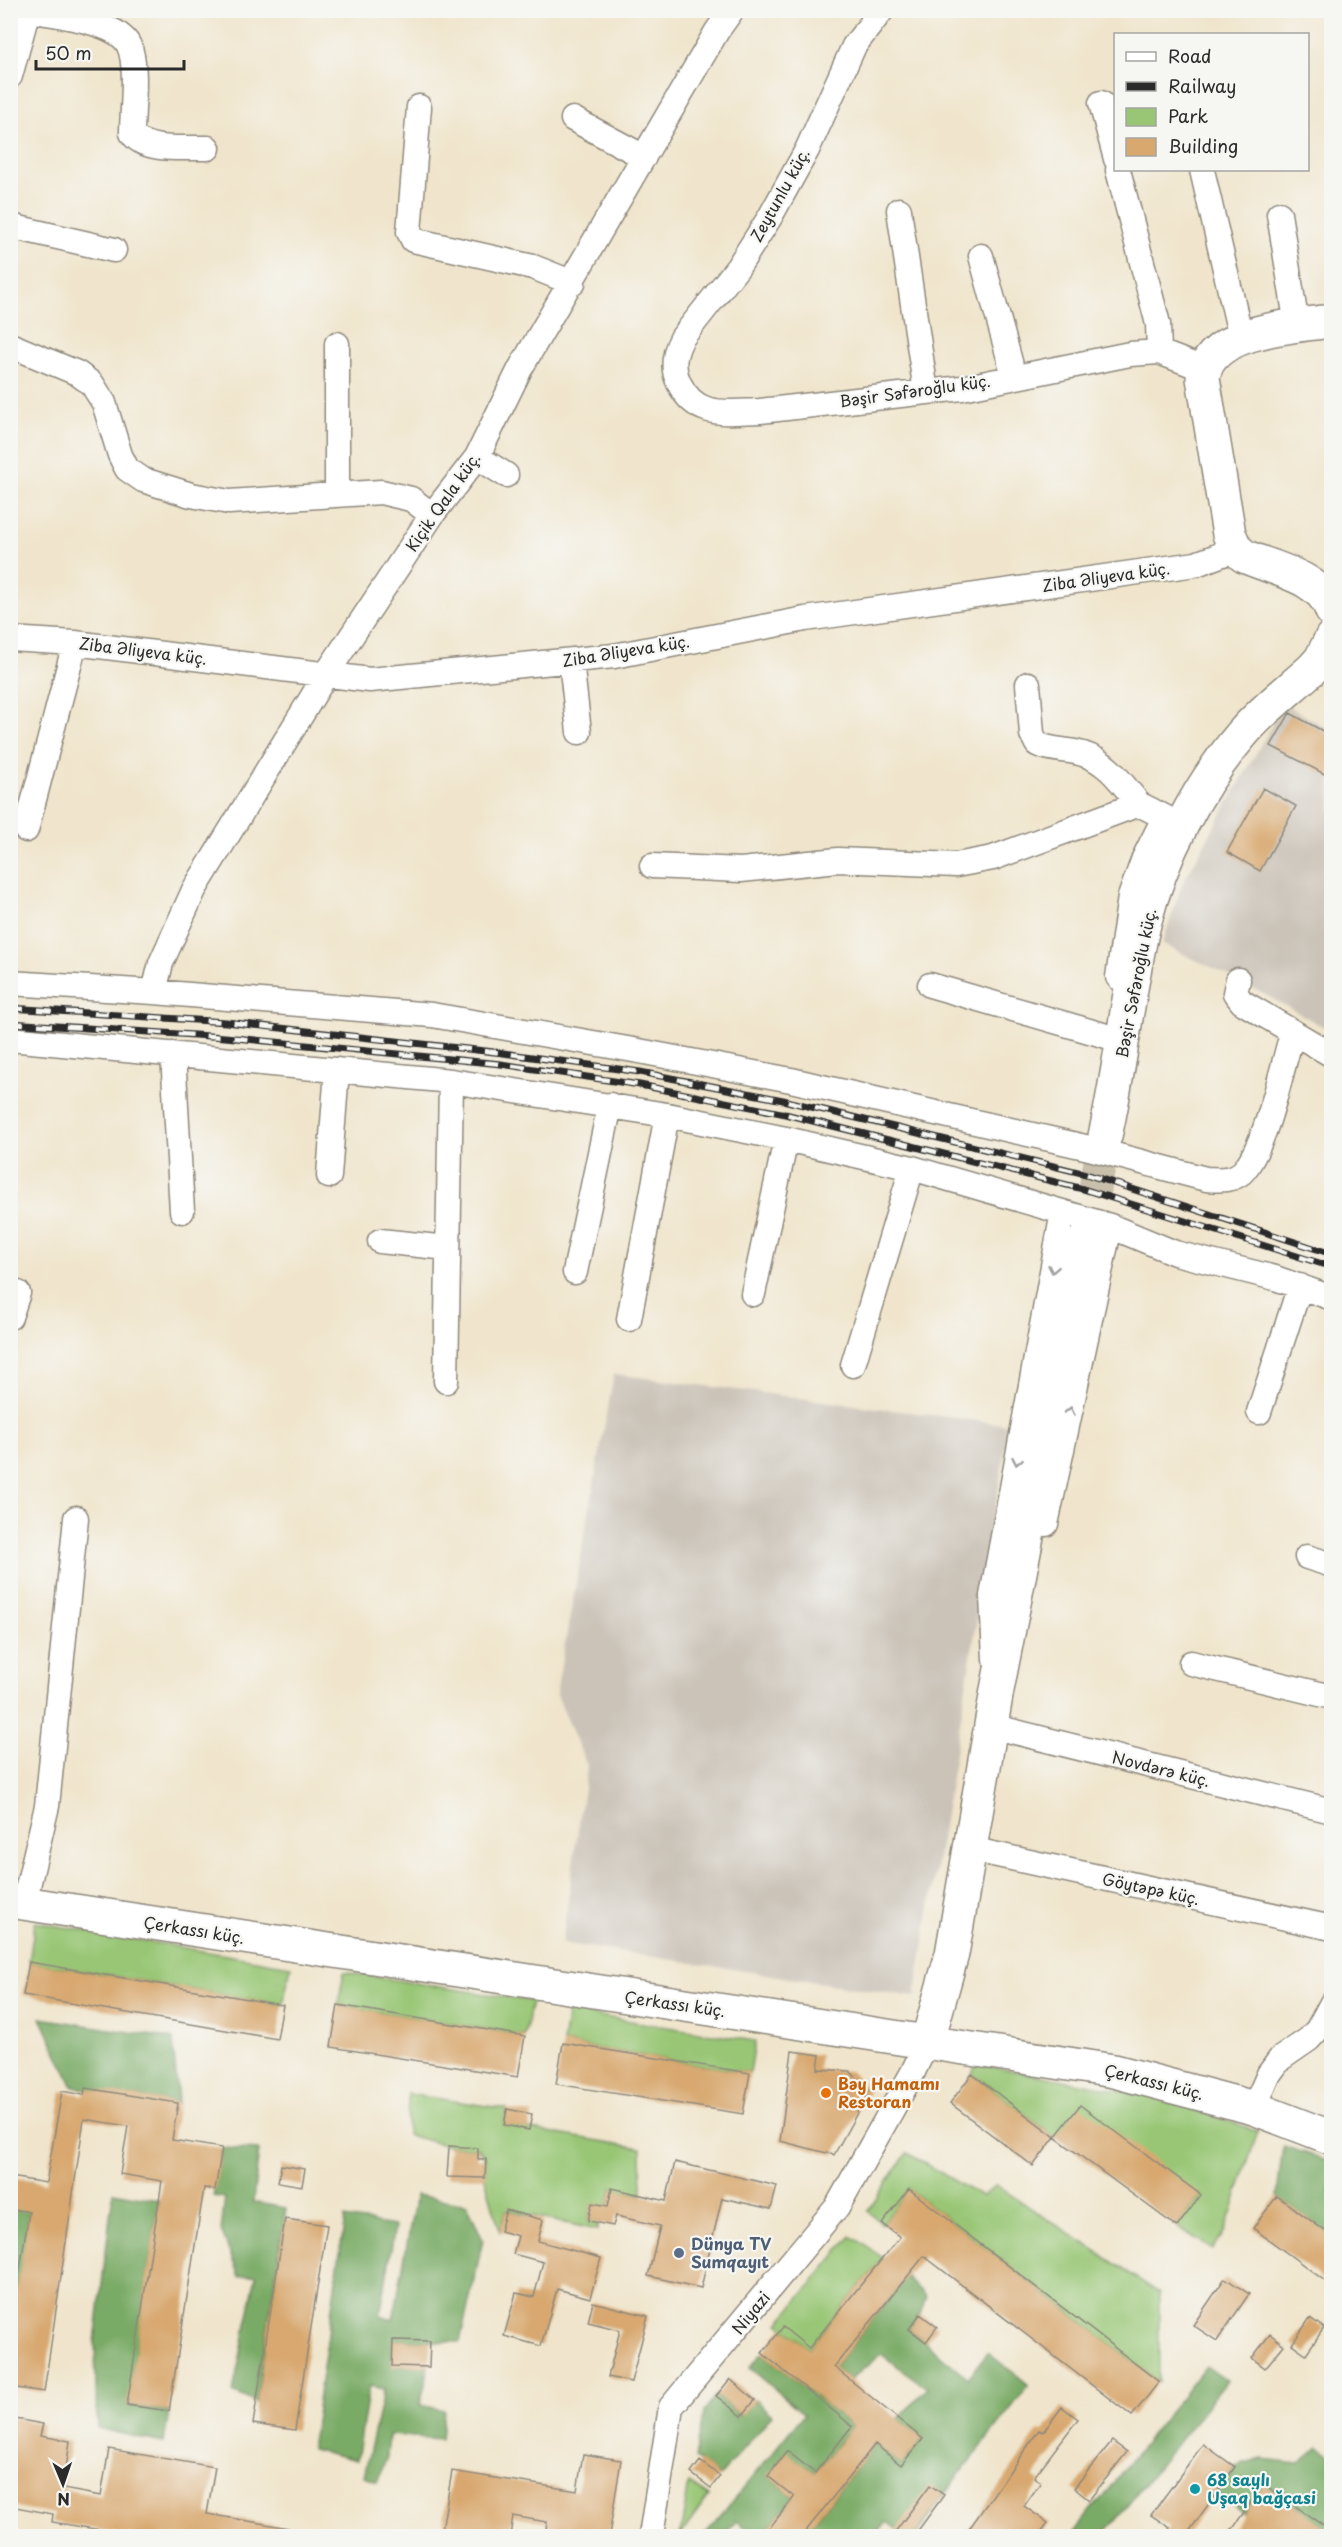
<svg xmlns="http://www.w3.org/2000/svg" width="1342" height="2547" viewBox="0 0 1342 2547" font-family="'Playpen Sans',sans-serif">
<rect width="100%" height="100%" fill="#f6f6f2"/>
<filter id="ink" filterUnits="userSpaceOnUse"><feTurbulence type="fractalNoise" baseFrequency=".0167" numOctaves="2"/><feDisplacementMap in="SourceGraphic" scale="12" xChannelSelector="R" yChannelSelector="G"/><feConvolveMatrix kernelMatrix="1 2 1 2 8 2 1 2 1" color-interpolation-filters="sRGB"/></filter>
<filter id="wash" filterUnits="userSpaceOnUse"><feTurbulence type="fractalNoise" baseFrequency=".008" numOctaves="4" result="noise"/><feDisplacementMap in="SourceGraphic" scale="24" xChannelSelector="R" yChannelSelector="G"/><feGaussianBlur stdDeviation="1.35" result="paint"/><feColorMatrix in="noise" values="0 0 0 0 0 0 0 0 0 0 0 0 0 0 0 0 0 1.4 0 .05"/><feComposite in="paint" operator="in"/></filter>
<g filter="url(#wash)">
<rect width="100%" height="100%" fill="#f0e5cc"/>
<path fill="#cbc3b8" d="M1284 704 1331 730V1031L1238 980 1162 944 1183 882Z
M614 1374 1009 1425 915 1997 562 1943 587 1766 556 1693Z"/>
<path fill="#98c674" stroke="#627850" stroke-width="1.5" d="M35 1922 291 1966 283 2005 29 1962Z
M344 1972 532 2001 525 2036 338 2005Z
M568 2011 755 2041 750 2073 563 2043Z
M976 2064 1152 2096 1258 2131 1225 2231 1213 2249 1177 2227 1201 2195 1055 2137 972 2074Z
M408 2094 507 2109 504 2125 641 2148 642 2195 612 2188 608 2206 593 2203 588 2220 599 2223 597 2230 506 2210 500 2231 485 2178 486 2159 478 2148 449 2146 407 2135Z
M907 2153 982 2197 996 2185 1159 2293V2382L909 2189 882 2224 868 2211Z
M851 2236 883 2258 809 2348 779 2323Z
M689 2483 709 2496 680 2536Z"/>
<path fill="#7aab66" stroke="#526b48" stroke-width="1.5" d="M41 2018 173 2039 178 2103 73 2087Z
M1283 2146 1331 2161V2236L1277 2196Z
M222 2148 259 2150 253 2202 286 2208 256 2403 233 2392 256 2275 239 2276 221 2231 225 2198 213 2196Z
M11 2179 34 2181 11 2333Z
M113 2192 159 2200 128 2405 169 2411 164 2443 97 2428 95 2342Z
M416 2195 467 2204 483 2240 460 2342 393 2340 392 2366 429 2367 420 2405 444 2410 441 2439 389 2435 387 2457 377 2481 364 2476 384 2389 369 2386 357 2460 311 2449 345 2218 395 2226 380 2316 393 2320Z
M907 2277 926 2297 920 2314 909 2329 968 2378 988 2353 1029 2385 944 2495 916 2536H906L887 2522 876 2536H802L875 2444 901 2465 923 2439 898 2419 927 2388 881 2354 850 2380 834 2367Z
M762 2353 852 2426 815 2473 787 2452 768 2476 794 2497 763 2536H756L736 2521 724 2536H704L804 2414 750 2368Z
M1206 2366 1227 2381 1103 2536H1071Z
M716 2396 741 2416 755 2400 772 2415 720 2476 695 2458 704 2412Z
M1320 2447 1331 2455V2531L1317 2521 1306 2536 1281 2534 1299 2509 1264 2484 1243 2513 1217 2494 1235 2467 1262 2459 1300 2463Z"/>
<g id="blocks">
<path fill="#d8a86f" d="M1290 713 1332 736V778L1271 746Z
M1263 788 1296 806 1260 871 1227 852Z
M29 1962 283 2005 277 2039 23 1995Z
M338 2005 525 2036 518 2077 331 2047Z
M563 2043 750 2073 743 2114 556 2084Z
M792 2051 820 2055 818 2069 850 2071 869 2091 834 2155 780 2141Z
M972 2074 1055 2137 1033 2166 950 2103Z
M85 2088 178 2103 172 2140 222 2148 215 2190 204 2188 169 2411 127 2405 162 2181 120 2174 128 2126 84 2119 44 2392 10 2387V2333L29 2211 10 2210V2177L46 2183 62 2091 84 2095Z
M1080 2105 1201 2195 1177 2227 1055 2137Z
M507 2109 532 2114 529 2130 504 2125Z
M449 2146 478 2148V2159H486L485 2178 447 2177Z
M675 2162 777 2186 771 2209 722 2198 701 2288 648 2276 660 2226 616 2216 613 2226 588 2221 592 2203 608 2206 612 2188 666 2201Z
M281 2165 305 2169 302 2186 278 2182Z
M909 2189 1159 2382 1132 2416 924 2256 834 2367 923 2439 901 2465 875 2444 802 2536H763L794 2497 768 2476 787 2451 815 2473 852 2426 762 2353 783 2327 809 2348 900 2237 882 2224Z
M1277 2196 1332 2236V2286L1253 2228Z
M506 2210 543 2220 538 2241 601 2258 590 2298 557 2289 541 2346 504 2336 516 2293 534 2297 543 2262 513 2254 518 2236 500 2231Z
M285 2219 327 2225 295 2430 253 2424Z
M1225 2278 1249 2294 1217 2341 1193 2325Z
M593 2302 648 2316 631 2382 608 2377 620 2330 588 2322Z
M920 2314 937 2327 926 2342 909 2329Z
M1310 2318 1324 2328 1306 2354 1292 2344Z
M1270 2334 1284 2345 1265 2368 1252 2358Z
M393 2340 430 2341 429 2367 392 2366Z
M730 2379 755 2400 742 2416 716 2396Z
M1062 2407 1078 2419 1034 2477 1041 2482 1024 2506 1048 2523 1038 2536H964L1039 2430 1043 2432Z
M10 2418 43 2424 40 2436 70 2441 63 2489 101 2496 109 2449 215 2467 207 2514 289 2528 288 2536H137L52 2522 53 2514 10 2506Z
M1112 2441 1127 2452 1089 2500 1074 2488Z
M1203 2444 1235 2467 1186 2536H1164L1170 2528 1151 2515Z
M583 2454 621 2460 609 2536H545L547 2522 513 2516 510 2536H441L452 2471 577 2491Z
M700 2461 720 2476 711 2488 691 2473Z
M1264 2484 1332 2532V2536H1227Z
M930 2485 944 2495 914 2536H892Z"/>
</g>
</g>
<g filter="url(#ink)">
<use href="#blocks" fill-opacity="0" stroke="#8e887c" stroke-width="1.5"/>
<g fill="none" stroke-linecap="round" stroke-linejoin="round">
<path stroke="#c9c0ac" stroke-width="33" stroke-dasharray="33 16" stroke-linecap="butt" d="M1085 1240 1105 1136"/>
<g stroke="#8e887c" stroke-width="27">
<path id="street" d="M32 10C57 16 118 21 129 46 138 65 132 111 132 133 144 153 187 147 208 148
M882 10 854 46 807 150 770 217 738 267 682 338C674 353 671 367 679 383 696 419 726 412 760 411L962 388 1130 354 1159 352 1204 369
M10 76 28 10
M1101 103 1116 159
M419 107 409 232 413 240 533 267 573 283
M573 119 644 157
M1118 170 1158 324 1159 352
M1202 170 1241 338
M899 210 926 392
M1279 214 1297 326
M10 226 114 250
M981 256 1014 376
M10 345 77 373 92 384 104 403 120 455 127 469 143 480 191 495 229 502 381 492 411 499 432 515
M477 457 506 475
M337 494V344
M10 639 75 643 370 680 614 656 805 619 1196 564 1236 549
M571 661 579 732
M1028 684 1032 734 1037 744C1052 751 1068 749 1083 754 1109 762 1123 785 1139 804
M26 830 75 643
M652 866 741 870 838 860 956 865 993 858 1139 804 1182 826
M1118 977 1130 897 1144 858 1164 818
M1238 980 1235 993 1242 1002 1332 1055
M10 983 154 992 432 1015 639 1051 791 1080 1085 1147 1206 1179C1219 1180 1236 1181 1245 1169 1268 1139 1281 1071 1292 1034
M930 985 1110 1037
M154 992 161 963 194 890 327 673 432 515 477 457 520 369 717 31 732 10
M10 1039 451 1081 667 1115 786 1139 912 1168 1110 1226 1175 1253 1275 1278 1332 1298
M173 1054 182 1211
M329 1176 337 1070
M380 1241 448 1248
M575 1272 610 1105
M753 1294 786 1139
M10 1317 18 1293
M629 1319 667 1115
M853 1365 912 1168
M446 1381 451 1081
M1259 1412 1300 1286
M1046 1524 1110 1226
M1307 1557 1332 1565
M995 1659 992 1596 1063 1212
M1191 1663 1332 1697
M991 1726 1332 1811
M970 1849 1332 1928
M24 1903 47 1806 76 1518
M1254 2108 1269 2074 1280 2059 1309 2039 1318 2029 1332 2003
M651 2536 671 2407 837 2207 912 2074 928 2040"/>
</g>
<g stroke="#8e887c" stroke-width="36">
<path id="secondary" d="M1332 321C1294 326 1208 330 1203 378L1229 534 1236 549 1244 556C1273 569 1322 577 1332 611
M1105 1136C1121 1066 1127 994 1144 924 1161 857 1197 787 1242 734 1262 710 1289 690 1312 669L1321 659 1332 637
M10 1901 1114 2071 1254 2108 1332 2138
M928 2040 952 1954 997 1690 1085 1240"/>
</g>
<use href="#street" stroke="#fff" stroke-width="24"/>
<use href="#secondary" stroke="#fff" stroke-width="33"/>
<g stroke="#2b2b2b" stroke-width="7">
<path id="rail" d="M10 1008 226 1022 503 1053 640 1072 783 1100 1086 1174 1332 1254
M10 1023 225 1037 501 1064 640 1085 781 1113 1083 1189 1332 1267"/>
</g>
<use href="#rail" stroke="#f6f6f2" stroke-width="4.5" stroke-dasharray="14" stroke-linecap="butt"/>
</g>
<defs><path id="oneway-chevron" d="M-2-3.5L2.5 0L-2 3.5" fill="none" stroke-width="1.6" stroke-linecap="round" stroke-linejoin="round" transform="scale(1.5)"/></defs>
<g stroke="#a0a0a0">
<use href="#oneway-chevron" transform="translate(1053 1269) rotate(101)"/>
<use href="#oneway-chevron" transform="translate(1070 1411) rotate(-78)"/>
<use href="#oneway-chevron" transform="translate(1017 1461) rotate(101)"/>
</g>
</g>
<circle fill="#e8710a" stroke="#f6f6f2" stroke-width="2" cx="826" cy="2093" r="6"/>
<circle fill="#5c6f8a" stroke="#f6f6f2" stroke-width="2" cx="679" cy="2253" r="6"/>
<circle fill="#0f9aa8" stroke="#f6f6f2" stroke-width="2" cx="1195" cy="2489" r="6"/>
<g text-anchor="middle" stroke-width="4.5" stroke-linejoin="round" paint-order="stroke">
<g font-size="16" fill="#2b2b2b" stroke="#f6f6f2">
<text transform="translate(780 195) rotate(-61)" y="6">Zeytunlu küç.</text>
<text transform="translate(915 391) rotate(-8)" y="6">Bəşir Səfəroğlu küç.</text>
<text transform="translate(443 502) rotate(-55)" y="6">Kiçik Qala küç.</text>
<text transform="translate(1106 577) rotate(-8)" y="6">Ziba Əliyeva küç.</text>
<text transform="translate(143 651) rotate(7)" y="6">Ziba Əliyeva küç.</text>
<text transform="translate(626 651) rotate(-9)" y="6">Ziba Əliyeva küç.</text>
<text transform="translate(1136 983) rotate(-79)" y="6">Bəşir Səfəroğlu küç.</text>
<text transform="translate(1161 1769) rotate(14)" y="6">Novdərə küç.</text>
<text transform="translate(1151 1889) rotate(12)" y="6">Göytəpə küç.</text>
<text transform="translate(194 1930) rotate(9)" y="6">Çerkassı küç.</text>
<text transform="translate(675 2004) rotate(8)" y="6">Çerkassı küç.</text>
<text transform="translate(1154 2082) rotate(14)" y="6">Çerkassı küç.</text>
<text transform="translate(751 2313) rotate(-51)" y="6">Niyazi</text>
</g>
<g font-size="16" font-weight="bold" fill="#c56008" stroke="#f6f6f2" text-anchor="start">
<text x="838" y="2090">Bәy Hamamı<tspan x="838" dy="18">Restoran</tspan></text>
</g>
<g font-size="16" font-weight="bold" fill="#4e5e75" stroke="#f6f6f2" text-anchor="start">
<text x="691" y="2250">Dünya TV<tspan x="691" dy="18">Sumqayıt</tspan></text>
</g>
<g font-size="16" font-weight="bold" fill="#0d838f" stroke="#f6f6f2" text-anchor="start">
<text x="1207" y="2486">68 saylı<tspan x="1207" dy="18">Uşaq bağçasi</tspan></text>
</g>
</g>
<rect width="1342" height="2547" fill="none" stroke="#f6f6f2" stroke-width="36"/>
<rect x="1114" y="33" width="195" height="138" fill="#f6f6f2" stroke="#a5a5a2" stroke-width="1.5"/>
<rect x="1126" y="52" width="30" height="9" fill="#ffffff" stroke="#a5a5a2" stroke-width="1.5"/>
<text x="1168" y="63" font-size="18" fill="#2b2b2b">Road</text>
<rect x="1126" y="82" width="30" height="9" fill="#2b2b2b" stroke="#a5a5a2" stroke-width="1.5"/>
<text x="1168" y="93" font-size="18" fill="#2b2b2b">Railway</text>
<rect x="1126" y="108" width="30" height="18" fill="#98c674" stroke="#a5a5a2" stroke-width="1.5"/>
<text x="1168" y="123" font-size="18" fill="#2b2b2b">Park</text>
<rect x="1126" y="138" width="30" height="18" fill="#d8a86f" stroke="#a5a5a2" stroke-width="1.5"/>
<text x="1168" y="153" font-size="18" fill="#2b2b2b">Building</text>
<g transform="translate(63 2484) rotate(178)" stroke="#f6f6f2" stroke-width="4.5" paint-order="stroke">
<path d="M0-4.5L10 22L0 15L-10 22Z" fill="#2b2b2b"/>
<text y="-9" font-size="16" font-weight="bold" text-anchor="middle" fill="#2b2b2b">N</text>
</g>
<path d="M36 60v9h148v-9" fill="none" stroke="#2b2b2b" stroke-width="3"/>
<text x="45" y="60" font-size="18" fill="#2b2b2b" stroke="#f6f6f2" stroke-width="4.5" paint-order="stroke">50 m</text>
</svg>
